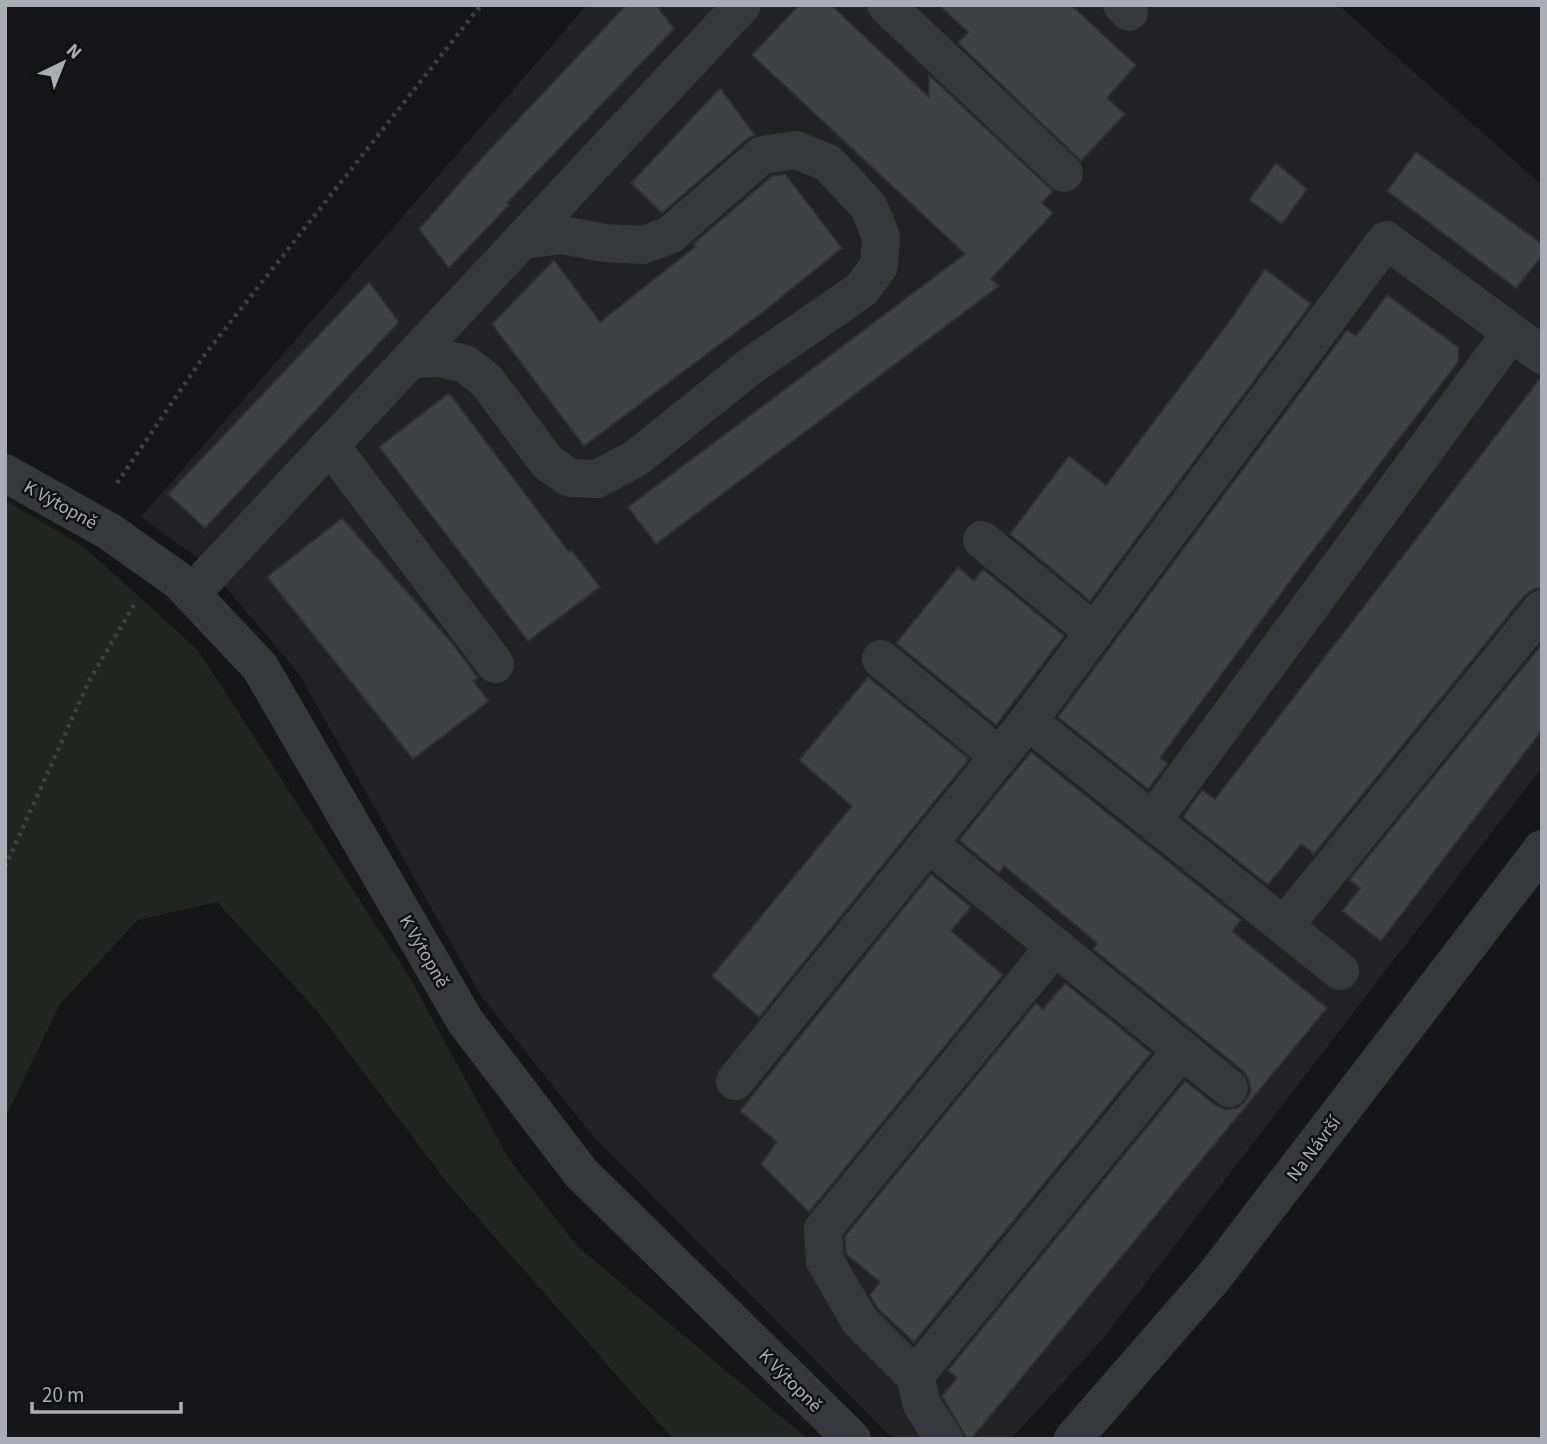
<svg xmlns="http://www.w3.org/2000/svg" width="1547" height="1444" viewBox="0 0 1547 1444" font-family="'Source Sans 3',sans-serif">
<rect width="100%" height="100%" fill="#161618"/>
<path fill="#222225" d="M587 5H1338L1542 185V767L1102 1340 1011 1439H893L592 1135 481 996 299 674 205 563 141 517Z"/>
<path fill="#1e261f" d="M5 500 84 547 198 650 410 978 509 1159 577 1246 808 1439H673L449 1185 318 1012 217 902 138 920 60 1004 5 1118Z"/>
<path fill="#404145" stroke="#303034" stroke-width="2" d="M626 5H656L674 29 507 203 509 205 449 268 419 229 479 161Z
M799 5H831L929 97V75L1053 191 1042 203 1053 213 991 279 999 286 656 544 628 507 965 254 752 55Z
M939 5H1071L1136 65 1107 98 1125 114 1081 161 958 43 968 32Z
M720 88 755 135 748 138 662 213 631 183Z
M1416 152 1542 244V256L1516 288 1387 191Z
M1276 163 1307 189 1282 224 1249 200Z
M785 174 842 248 763 312 584 446 492 324 554 260 600 322 696 246 693 244 772 176Z
M1265 269 1311 304 1090 601 1010 534 1069 456 1106 485 1234 315Z
M369 282 399 322 205 528 168 494Z
M1387 295 1458 347V362L1302 565 1160 758 1168 763 1148 789 1058 717 1347 330 1356 336Z
M1542 376V588L1534 589 1525 595 1314 854 1301 844 1268 885 1183 817 1202 790 1215 799Z
M449 393 569 552 571 550 600 587 528 641 379 447Z
M342 518 451 642 478 678 473 681 489 701 413 759 267 577Z
M958 567 974 581 983 569 1064 636 996 725 896 643Z
M1542 644V730L1381 941 1342 911 1360 888 1349 880Z
M868 677 969 759 759 1017 712 976 852 806 799 760Z
M1031 752 1241 920 1232 931 1327 1008 971 1439H967L942 1396 957 1378 948 1370 1185 1081 1215 1105 1226 1110 1237 1108 1245 1102 1251 1091 1249 1080 1243 1071 1093 949 1097 944 1096 942 1004 866 999 873 959 840Z
M931 874 971 907 951 931 1003 975 809 1212 761 1164 777 1142 740 1111Z
M1065 983 1151 1053 914 1342 877 1308 870 1295 880 1282 846 1254 845 1236 1036 1003 1043 1009Z"/>
<g fill="none" stroke-linecap="round" stroke-linejoin="round">
<path stroke="#3d3f44" stroke-width="4.5" stroke-dasharray="3.5 5" stroke-linecap="butt" d="M117 483 206 353 481 5
M5 867 89 681 134 605"/>
<path stroke="#37383d" stroke-width="38" d="M886 5 1064 173
M1122 5 1129 12
M411 359 440 358 465 364 486 380 548 463 570 478 597 479 635 459 752 365 861 290 879 266 881 237 869 207 828 163 796 150 762 155 670 235 643 245 604 243 562 235 522 240
M330 445 495 664
M5 473 110 532 179 581 260 667 465 1021 581 1173 852 1439
M982 540 1094 632
M191 594 742 5
M881 659 999 756
M1028 721 1340 971
M1153 820 1511 333
M929 844 1229 1088
M1284 926 1542 609
M735 1081 1028 721 1386 240 1542 355
M915 1376 1182 1050
M944 1439 922 1405 915 1376 860 1321 825 1261 823 1229 1055 946
M1073 1439 1213 1278 1542 849"/>
</g>
<g text-anchor="middle" stroke-width="5" stroke-linejoin="round" paint-order="stroke">
<g font-size="19" fill="#a8adb8" stroke="#111113">
<text transform="translate(61 504) rotate(29)" y="7">K Výtopně</text>
<text transform="translate(425 951) rotate(60)" y="7">K Výtopně</text>
<text transform="translate(1313 1148) rotate(-53)" y="7">Na Návrší</text>
<text transform="translate(791 1380) rotate(45)" y="7">K Výtopně</text>
</g>
</g>
<rect width="1547" height="1444" fill="none" stroke="#a8adb8" stroke-width="14"/>
<g transform="translate(63 63) rotate(43)" stroke="#111113" stroke-width="5" paint-order="stroke">
<path d="M0-5L12 26L0 18L-12 26Z" fill="#a8adb8"/>
<text y="-10" font-size="19" font-weight="bold" text-anchor="middle" fill="#a8adb8">N</text>
</g>
<path d="M32 1402v10h149v-10" fill="none" stroke="#a8adb8" stroke-width="3.5"/>
<text x="42" y="1402" font-size="21" fill="#a8adb8" stroke="#111113" stroke-width="5" paint-order="stroke">20 m</text>
</svg>
